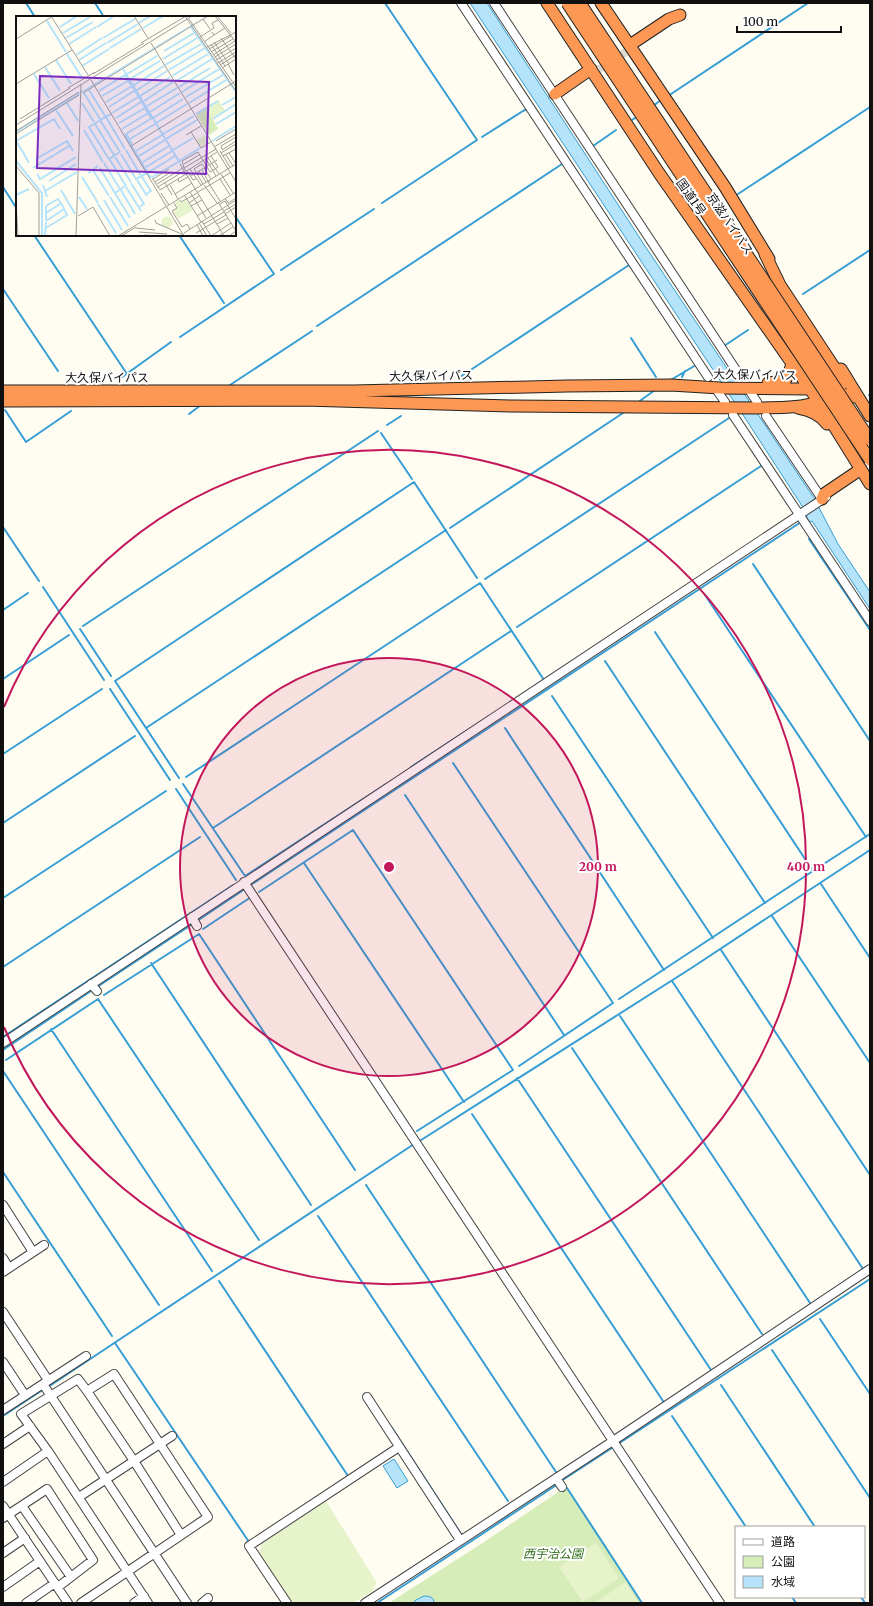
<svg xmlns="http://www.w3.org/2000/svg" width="873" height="1606" viewBox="0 0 873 1606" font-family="Merriweather,'Noto Sans JP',serif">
<rect width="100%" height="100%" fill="#fffcf2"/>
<path fill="#d6edb9" d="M567 1486 643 1603H389L484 1542Z"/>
<path fill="#e7f3cb" d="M326 1501 377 1583 373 1587 375 1589 354 1603H292L260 1553 262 1540Z
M596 1543 619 1578 583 1602 559 1567Z
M625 1582 639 1603H595Z"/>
<path fill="#b4e3fa" stroke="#369ed5" d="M470 3H487L643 243 814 498 838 544 870 592V609L812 521 809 522 802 506 747 421Z
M394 1459 408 1481 397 1488 383 1466Z
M424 1596C429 1596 434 1597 434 1603H413L416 1600Z"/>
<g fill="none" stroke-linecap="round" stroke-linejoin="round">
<path stroke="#369ed5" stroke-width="2" d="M26 3 35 17
M95 3 104 17
M668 96 808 3
M653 106 661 100
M632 120 638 116
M482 137 523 111 529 108
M593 146 616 130
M3 187 17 209
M738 194 870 107
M382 203 477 140 385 3
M34 235 127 374
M179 235 224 303
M281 270 374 209
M3 289 58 371
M803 294 870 250
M317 326 562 164
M180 337 274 274 235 216
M631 338 656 377
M724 346 748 330
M460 377 629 265
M682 377 685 371
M118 380 171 342
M669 381 696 365
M227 387 312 331
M869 395H870
M637 403 655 390
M5 410 26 442 71 411
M189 414 201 405
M387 425 401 416
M381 433 412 479
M414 482 477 578
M3 527 39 581
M450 528 626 411
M809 539 870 630
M753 564 870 741
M485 579 729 418
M480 583 544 680 542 681
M43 587 104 680
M705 595 866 837
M3 610 28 593
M83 626 378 431
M517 627 761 466
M80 629 111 676
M655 632 813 871
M605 661 765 903
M3 679 69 635
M110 689 170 780
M552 696 713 938
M146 728 446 530
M505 728 664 970
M3 754 102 689
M453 763 613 1003
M411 767 489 716
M186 777 480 583
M179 778 115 681 414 482
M183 784 245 876 386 784
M176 789 236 880
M405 795 564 1035
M3 823 135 736
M213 828 511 631
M304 863 464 1102
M819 867 870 834
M821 884 870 958
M249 886 801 522
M259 892 353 830 513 1070
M3 898 166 791
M772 916 870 1063
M197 921 245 889
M203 929 251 897
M199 934 355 1170
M721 950 870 1175
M151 963 311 1205
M3 967 200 837
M672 981 863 1269
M97 987 194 923
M104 995 199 934
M98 999 259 1240
M619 999 813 871
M620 1016 810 1303
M51 1029 212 1271
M3 1037 233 885
M572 1048 762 1334
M3 1050 94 989
M6 1060 98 999
M519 1066 613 1003
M3 1071 159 1305
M517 1078 711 1370
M472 1114 663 1401
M417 1131 513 1070
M418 1142 693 967 870 850
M3 1172 112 1336
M366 1185 556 1472
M318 1216 508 1501
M219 1281 348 1476
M820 1319 870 1394
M115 1343 249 1542 250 1541
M772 1350 870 1498
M721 1385 815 1527
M48 1387 414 1144
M3 1416 44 1389
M672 1416 746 1527
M392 1428 461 1534
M618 1444 870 1279
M561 1481 615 1446
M567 1488 642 1603
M792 1597 796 1603
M861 1597 865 1603
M377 1603 558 1484"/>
<path stroke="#dbd9d0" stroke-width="8" stroke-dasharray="8 4" stroke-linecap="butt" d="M589 76 635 46"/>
<g stroke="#434343" stroke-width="10">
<path id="minor" d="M461 3 708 377
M494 3 740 376
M718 392 725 402
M751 393 757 402
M733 415 870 621
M766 416 822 499
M244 882 720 1603
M192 917 197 926
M91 984 97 991
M3 1043 826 497
M3 1205 33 1252
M3 1258 9 1268
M3 1272 44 1245
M3 1312 48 1380
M3 1362 25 1395
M43 1384 187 1603
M87 1391 134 1461 181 1535
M367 1397 460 1540
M3 1410 86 1356
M3 1444 30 1426
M48 1451 148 1603
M556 1478 562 1487
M3 1482 48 1451 21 1414 78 1379 87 1391 114 1374 208 1517 81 1603
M79 1497 172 1436
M3 1506 68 1603
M22 1506 71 1577
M3 1518 47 1489 93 1560 58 1587
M3 1553 25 1538
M3 1587 40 1561
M26 1603 55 1583
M134 1603 144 1596
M202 1603 208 1598
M287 1603 249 1546 399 1447
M365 1603 613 1441 870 1269"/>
</g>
<g stroke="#212121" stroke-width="13">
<path id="highway" d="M547 3 659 173 819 402 870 484
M601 3 725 187 769 259
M630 45 669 19 680 15
M555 94 591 69
M841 369 870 416
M768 383 785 381 789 373 792 364
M3 391H353L567 386 671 385 720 388 809 389 835 392 859 398
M3 401 304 400 512 406 757 408C789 407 818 411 841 385L840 376 780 285 765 254
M798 408C810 410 820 414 827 424
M822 499 824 494 861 469"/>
</g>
<use href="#minor" stroke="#fff" stroke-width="8"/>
<use href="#highway" stroke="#fc9853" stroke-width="11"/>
<g stroke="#212121" stroke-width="13" stroke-linecap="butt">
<path id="highway-bridge" d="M567 3 870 460
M580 3 870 440"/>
</g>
<use href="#highway-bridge" stroke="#fc9853" stroke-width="11"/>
</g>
<circle cx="389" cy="867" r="209" fill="#c2185b" fill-opacity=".12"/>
<g fill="none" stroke="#c2185b" stroke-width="2">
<circle cx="389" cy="867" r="209"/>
<path d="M4 707A417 417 0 1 1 4 1027"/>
</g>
<g text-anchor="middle" stroke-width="4" stroke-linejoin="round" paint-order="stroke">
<g font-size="12" fill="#101010" stroke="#fff">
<text transform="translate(691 197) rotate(55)" y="4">国道1号</text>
<text transform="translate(730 224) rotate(56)" y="4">京滋バイパス</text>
<text transform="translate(755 375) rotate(1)" y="4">大久保バイパス</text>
<text transform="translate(431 376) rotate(-1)" y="4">大久保バイパス</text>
<text x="107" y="382">大久保バイパス</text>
</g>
<g font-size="12" font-style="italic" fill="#306d1b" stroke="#fff">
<text x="553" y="1558">西宇治公園</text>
</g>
</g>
<g transform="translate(16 16)">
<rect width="220" height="220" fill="#fffcf2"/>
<path d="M202 84 209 95 196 102 202 113 193 119 180 98Z" fill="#d6edb9"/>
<path d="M202 85 208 95 196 102 190 92ZM189 119 194 126 184 131 180 124ZM163 184 165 187 170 184 177 194 162 203 157 195 162 192 159 187ZM145.5 206a5.5 5.5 0 1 1 11 0a5.5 5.5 0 1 1-11 0Z" fill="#e7f3cb"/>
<path d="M190 0 159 20 0 117V115Z" fill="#b4e3fa"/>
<path fill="none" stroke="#b4e3fa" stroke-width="2" d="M31 5 50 36M123 7 134 0M44 11 61 0M81 11 98 0M175 11 220 76M127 12 147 0M47 17 74 1M50 22 77 6M87 22 119 3M91 27 122 8M53 28 80 11M94 32 125 13M148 35 178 17M51 38 66 62M60 39 86 22M147 43 181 22M40 44 55 68M63 44 90 27M149 49 185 28M66 50 93 33M29 51 44 75M107 53 164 147M153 54 189 32M18 58 33 82M111 58 141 40M156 60 192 38M114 63 144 45M160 65 196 43M118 69 148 50M163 71 194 52M73 74 89 100M121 74 151 55M83 75 109 59 115 69M166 76 203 53M68 77 84 103M86 80 112 65M124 80 154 61M170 81 207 59M128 85 157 66M90 86 116 70 129 91M51 87 62 105M66 87 78 106M173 87 210 64M206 89 220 81M131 90 161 72M93 91 118 75M40 94 57 120M134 96 164 77M96 97 122 81M95 98 84 104 104 136M180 98 202 85M90 101 109 133M100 102 125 86M137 102 167 83M197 103 220 88M83 105 73 111 93 143 104 136M103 107 129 92 135 102M140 107 171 88M79 108 98 139M200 108 220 96M106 113 132 97M68 114 87 146M147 118 178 100M109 119 135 162M114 123 139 108M150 123 181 104M196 125 220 110M116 128 110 118 136 102M110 134 125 160M157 134 177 122M120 135 146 119M7 136 0 125 38 103 44 113M7 136 13 147M105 138 120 163 131 157M123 140 149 124M99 141 115 166M20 143 51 125 57 135M94 144 110 170M0 145 26 177V220M163 145 184 132M127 146 153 130M88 147 104 173M130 151 156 135M17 152 53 130M84 152 99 177 109 170M77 154 93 180M133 156 159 140M72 157 82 150M21 158 24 163 60 141M66 161 82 187M126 161 135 175 130 178M136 161 162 146M121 164 131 180M33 165 60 148M115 167 128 188 123 191M27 169 31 181M110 171 125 195M45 174 59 198M105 174 119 198M29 175 61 156M99 177 114 202M0 179 13 173M63 181 71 193M94 181 112 210M88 184 106 214M82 188 100 217M30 190 42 183 48 192M30 197 44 188M30 204V190M30 212 51 199 48 193 30 205M29 219 30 206"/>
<path fill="none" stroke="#9f9e98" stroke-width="1" d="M35 0 72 59M118 0 132 22M169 0 220 75M199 0 220 26M201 0 215 17M173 3 220 71M187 3 194 13M198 19 209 12M184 21 198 12 196 7 202 4M205 22 220 43M0 23 37 0M188 26 198 19 196 16M198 26 213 48M125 27 170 0M135 27 220 166M195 28 209 50M191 31 220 16M193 33 215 20M195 36 217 23M197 39 219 25M199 41 220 28M200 44 220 32M202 47 220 36M212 48 218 59M204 49 220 39M206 52 220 43M77 58 128 27M75 64 168 220M0 68 56 34M52 72 79 56M67 77 192 0M4 103 54 72M0 109 176 0M0 115 63 76M175 116 185 132 195 126M0 118 63 79M170 119 185 110M200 125 220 113M115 130 220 65M198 131 220 118M206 133 205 130 220 121M206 134 220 125M204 135 214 151M205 137 220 128M213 137 220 148M210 139 217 150M207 140 220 133M192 142 203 158M190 143 200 160M164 148 208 220M168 148 183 139M0 150 23 177V220M168 152 166 145 182 136 194 156 202 151 195 140M168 152 200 133M168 152 170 155 174 153 185 169M188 152 195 163M174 153 201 136M186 154 192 165M171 155 177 164 180 163M183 155 190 166M205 158 217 177M175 160 201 144M136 162 144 174 170 158M137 163 153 153M162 163 163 166 172 161M204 163 214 179M194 165 192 166 204 185M139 166 155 156M149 167 156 179M141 168 167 152M187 168 178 153 186 148 189 152M154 169 162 183M188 169 201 187M142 171 168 155M174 176 190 202M182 176 214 157M145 177 153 189M159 178 176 167M169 180 185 206M209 182 212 187 220 182M164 184 165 186 181 177M0 185 2 220M202 186 220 215 213 220M158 187 161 192 156 195 166 211 171 208 174 213M173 187 183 180M204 188 209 185 220 203M175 190 186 184M208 195 220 188M209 198 220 191M62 200 77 191 94 220M181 200 220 176M139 204 140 207 168 219M186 205 195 220 215 207M183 207 191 220M188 208 208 196M201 208 212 202M181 209 187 220M120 212 139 214M123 216 151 218M168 217 220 184M180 217 210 199M128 219 143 220M60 220 65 68M102 220 220 148M105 220 120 211M203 220 217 211"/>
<path fill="#7b2cbf" fill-opacity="0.15" stroke="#7b2cbf" stroke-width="2" d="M24 60 193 66 190 158 21 152Z"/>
<rect width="220" height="220" fill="none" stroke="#101010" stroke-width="2"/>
</g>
<circle cx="389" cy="867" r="6" fill="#c2185b" stroke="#fff" stroke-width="2"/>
<g font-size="12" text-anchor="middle" font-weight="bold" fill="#c2185b" stroke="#fff" stroke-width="4" stroke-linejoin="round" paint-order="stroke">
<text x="598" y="871">200 m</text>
<text x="806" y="871">400 m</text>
</g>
<rect width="873" height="1606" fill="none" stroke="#101010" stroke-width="8"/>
<rect x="735" y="1526" width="130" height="72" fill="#ffffff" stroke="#9f9f9f"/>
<rect x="743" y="1539" width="20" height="6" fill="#ffffff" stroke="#9f9f9f"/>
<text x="771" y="1546" font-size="12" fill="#101010">道路</text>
<rect x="743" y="1556" width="20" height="12" fill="#d6edb9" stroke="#9f9f9f"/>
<text x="771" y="1566" font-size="12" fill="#101010">公園</text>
<rect x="743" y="1576" width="20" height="12" fill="#b4e3fa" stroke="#9f9f9f"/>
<text x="771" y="1586" font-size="12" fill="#101010">水域</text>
<path d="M737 26v6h104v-6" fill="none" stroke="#101010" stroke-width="2"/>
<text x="743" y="26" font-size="12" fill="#101010" stroke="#ffffff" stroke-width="3" paint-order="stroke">100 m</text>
</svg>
